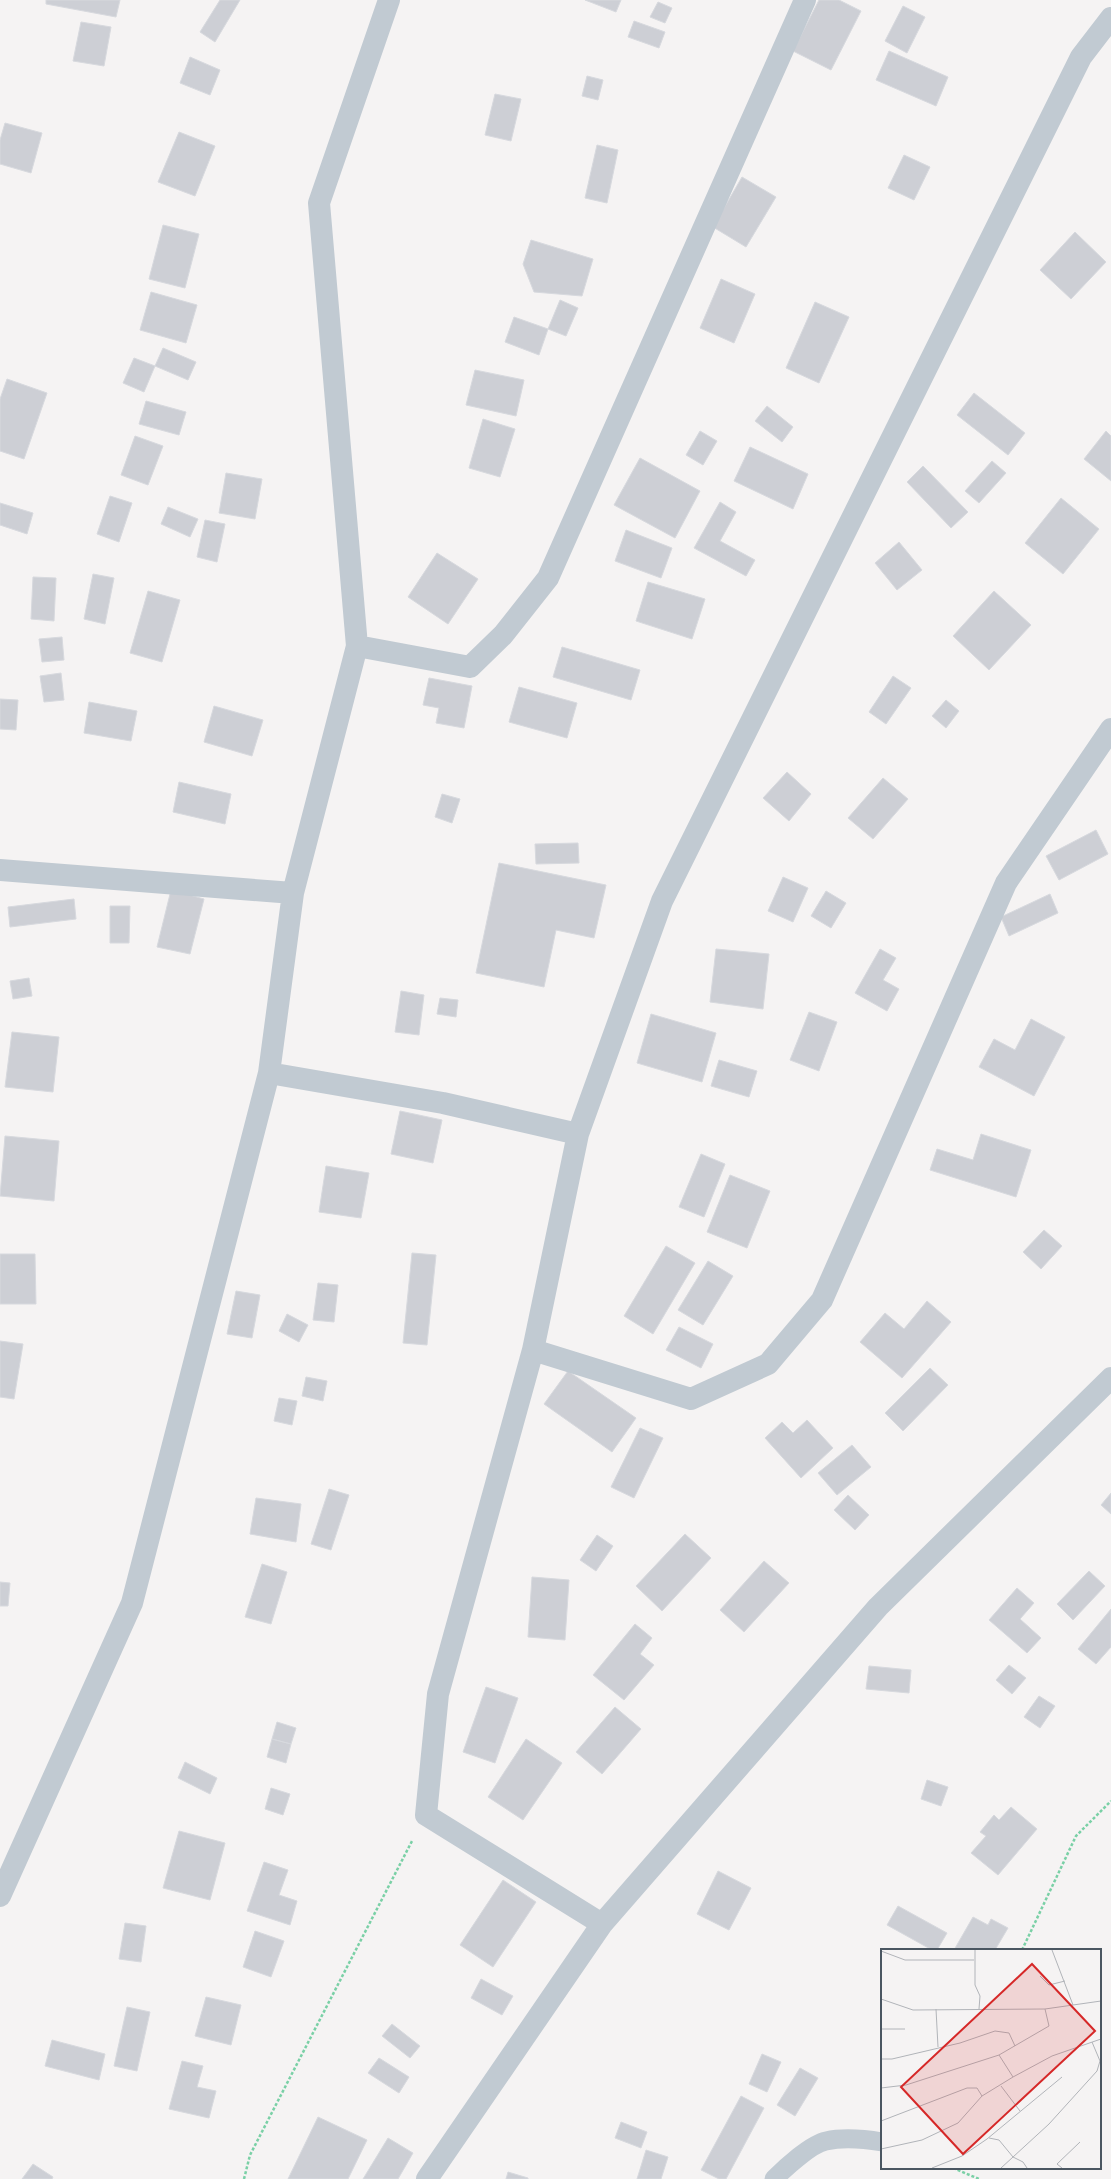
<svg xmlns="http://www.w3.org/2000/svg" width="1111" height="2179" viewBox="0 0 1111 2179" font-family="Manrope,sans-serif">
<rect width="100%" height="100%" fill="#f5f3f3"/>
<path fill="#cdcfd5" stroke="#d7d9de" d="M46 0H120L116 17 46 4Z
M220 0H240L215 42 200 32Z
M585 0H621L616 12Z
M819 0H839L861 11 831 70 793 51Z
M658 2 672 8 665 23 650 17Z
M903 6 925 17 907 53 885 41Z
M634 21 665 32 659 48 628 37Z
M81 22 111 27 104 66 73 61Z
M889 51 948 77 936 106 876 80Z
M190 57 220 70 210 95 180 83Z
M587 76 603 80 598 100 582 96Z
M495 94 521 99 511 141 485 135Z
M5 123 42 133 31 173 0 164V140Z
M179 132 215 146 195 196 158 182Z
M597 145 618 150 607 203 585 198Z
M904 155 930 167 914 200 888 188Z
M742 177 776 197 746 247 713 227Z
M163 225 199 234 185 288 149 279Z
M1075 232 1106 262 1071 299 1040 270Z
M531 240 593 259 582 296 534 292 523 264Z
M721 279 755 294 734 343 700 328Z
M151 292 197 305 186 343 140 330Z
M560 300 578 308 566 336 548 329Z
M815 302 849 317 819 383 786 368Z
M514 317 548 329 539 355 505 342Z
M163 348 196 362 188 380 155 366Z
M134 358 155 366 144 392 123 383Z
M475 370 524 380 516 416 466 405Z
M7 379 47 393 24 459 0 451V399Z
M974 393 1025 433 1008 455 957 415Z
M146 401 186 412 179 435 139 424Z
M767 406 793 427 782 442 755 421Z
M483 419 515 429 500 477 469 468Z
M700 431 717 441 703 465 686 455Z
M1106 431 1111 436V481L1084 459Z
M135 436 163 446 148 485 121 475Z
M750 447 808 474 793 509 734 481Z
M640 458 700 491 675 538 614 505Z
M992 461 1006 473 979 503 965 491Z
M923 466 968 512 951 528 907 482Z
M226 473 262 479 255 519 219 513Z
M110 496 132 503 119 542 97 534Z
M1061 498 1099 529 1063 574 1025 543Z
M720 502 736 512 720 541 755 560 746 576 694 548Z
M0 503 33 513 27 534 0 525Z
M168 507 198 519 190 537 161 524Z
M205 520 225 524 217 562 197 557Z
M626 530 672 548 661 578 615 561Z
M899 542 922 570 897 590 875 563Z
M437 553 478 579 448 624 408 597Z
M93 574 114 578 105 624 84 619Z
M33 577 56 578 54 621 31 619Z
M648 582 705 599 692 639 636 621Z
M148 591 180 600 162 662 130 653Z
M994 591 1031 625 989 670 953 636Z
M62 637 64 660 42 662 39 639Z
M562 647 640 670 631 700 553 677Z
M61 673 64 700 44 702 40 676Z
M893 676 911 688 886 724 869 712Z
M429 678 472 686 464 728 436 723 439 708 423 705Z
M519 687 577 703 567 738 509 722Z
M0 699 18 700 16 730 0 729Z
M946 700 959 711 946 728 932 716Z
M89 702 137 711 131 741 84 733Z
M214 706 263 720 252 756 204 742Z
M787 772 811 794 789 821 763 798Z
M883 778 908 799 873 839 848 818Z
M179 782 231 794 225 824 173 812Z
M442 794 460 799 452 823 435 817Z
M1096 830 1108 854 1059 880 1046 856Z
M578 843 579 863 536 864 535 844Z
M499 863 606 885 594 938 556 930 544 987 476 973Z
M783 877 808 888 793 922 768 911Z
M171 890 204 899 190 954 157 947Z
M826 891 846 903 831 928 811 916Z
M1050 894 1058 913 1009 936 1001 917Z
M74 899 76 919 10 927 8 907Z
M110 906H130L129 943H110Z
M716 949 769 954 763 1009 710 1002Z
M880 949 896 958 883 980 899 989 887 1011 855 993Z
M29 978 32 996 13 999 10 981Z
M401 991 424 995 419 1035 395 1032Z
M440 998 458 1000 456 1017 437 1014Z
M809 1012 837 1022 819 1071 790 1060Z
M651 1014 716 1033 702 1082 637 1063Z
M1031 1019 1065 1037 1034 1096 979 1067 994 1039 1015 1050Z
M12 1032 59 1037 53 1092 5 1087Z
M719 1060 757 1071 749 1097 711 1086Z
M400 1111 442 1120 433 1163 391 1154Z
M981 1134 1031 1150 1016 1197 930 1170 937 1149 973 1160Z
M5 1136 59 1141 54 1201 0 1196Z
M701 1154 725 1164 704 1217 679 1207Z
M326 1166 369 1173 361 1218 319 1212Z
M730 1175 770 1191 747 1248 707 1232Z
M1044 1230 1062 1246 1041 1269 1023 1252Z
M666 1246 695 1263 653 1334 624 1316Z
M412 1253 436 1255 427 1345 403 1343Z
M0 1254H35L36 1304H0Z
M708 1261 733 1276 703 1325 678 1310Z
M318 1283 338 1285 334 1322 313 1320Z
M236 1291 260 1295 252 1338 227 1334Z
M927 1301 951 1322 902 1378 860 1342 885 1313 904 1329Z
M287 1314 308 1325 299 1342 279 1331Z
M679 1327 713 1344 701 1368 666 1350Z
M0 1341 23 1344 14 1399 0 1397Z
M930 1368 948 1385 903 1431 885 1413Z
M568 1371 636 1418 612 1452 544 1404Z
M306 1377 327 1381 323 1401 302 1396Z
M279 1398 297 1401 292 1425 274 1421Z
M807 1420 833 1448 801 1478 765 1438 782 1422 793 1433Z
M640 1428 663 1438 634 1498 611 1487Z
M852 1445 871 1467 837 1495 818 1473Z
M329 1489 349 1495 331 1550 311 1544Z
M1111 1493V1514L1101 1505Z
M848 1495 869 1515 855 1530 834 1510Z
M256 1498 301 1504 296 1542 250 1534Z
M685 1534 711 1558 662 1611 636 1586Z
M597 1535 613 1546 596 1571 580 1560Z
M764 1561 789 1583 744 1632 720 1610Z
M262 1564 287 1572 271 1624 245 1617Z
M1089 1571 1105 1586 1073 1620 1057 1604Z
M532 1577 569 1580 565 1640 528 1637Z
M0 1582 10 1583 8 1606H0Z
M1017 1588 1034 1603 1020 1619 1041 1638 1027 1653 989 1620Z
M1111 1609V1647L1096 1664 1078 1649Z
M635 1624 652 1638 640 1654 654 1665 624 1700 593 1675Z
M1009 1665 1026 1678 1012 1694 996 1680Z
M869 1666 911 1670 909 1693 866 1689Z
M486 1687 518 1698 495 1763 463 1752Z
M1039 1696 1055 1706 1040 1728 1024 1717Z
M615 1707 641 1729 602 1774 576 1752Z
M277 1722 296 1728 291 1744 272 1739Z
M272 1739 291 1744 286 1763 267 1757Z
M526 1739 562 1763 523 1820 488 1797Z
M185 1762 217 1778 210 1794 178 1778Z
M927 1780 948 1787 941 1806 921 1799Z
M271 1788 290 1794 283 1815 265 1809Z
M1011 1807 1037 1829 998 1875 971 1853 986 1836 980 1832 994 1815 999 1820Z
M179 1831 225 1843 210 1900 163 1888Z
M264 1862 288 1870 279 1895 297 1901 290 1925 247 1911Z
M718 1871 751 1888 729 1930 697 1914Z
M503 1880 536 1902 493 1967 460 1945Z
M898 1906 947 1933 937 1950H932L887 1925Z
M973 1917 988 1925 991 1919 1008 1928 995 1950H954Z
M125 1923 146 1926 141 1962 119 1959Z
M255 1931 284 1941 271 1977 243 1967Z
M481 1979 513 1996 502 2015 471 1998Z
M206 1997 241 2005 231 2045 195 2036Z
M127 2007 150 2012 137 2071 114 2066Z
M392 2024 420 2046 410 2058 382 2036Z
M52 2040 105 2054 99 2080 45 2066Z
M762 2054 781 2062 767 2092 749 2084Z
M379 2058 409 2077 399 2093 368 2073Z
M182 2061 203 2066 197 2087 216 2091 209 2118 169 2109Z
M800 2068 818 2078 795 2116 777 2105Z
M741 2096 764 2108 726 2179H719L701 2170Z
M318 2117 367 2140 348 2179H288Z
M621 2122 647 2132 641 2148 615 2138Z
M388 2138 413 2153 398 2179H363Z
M646 2150 668 2157 661 2179H637Z
M33 2164 53 2177 52 2179H22Z
M508 2172 528 2178V2179H506Z"/>
<g fill="none" stroke-linecap="round" stroke-linejoin="round">
<path stroke="#7ad0a6" stroke-width="2.5" stroke-dasharray="3 2" stroke-linecap="butt" d="M1022 1950 1076 1836 1111 1801
M953 2168 979 2179
M244 2179 250 2155 412 1841"/>
<path stroke="#c1cad2" stroke-width="19" d="M774 2179C785 2168 811 2144 826 2141 844 2137 864 2139 882 2142"/>
<path stroke="#c1cad2" stroke-width="22" d="M357 646 470 667 503 635 548 578 805 0
M0 870 293 893
M269 1073 443 1103 578 1134
M533 1350 691 1399 768 1364 822 1300 1006 883 1111 729
M0 1896 132 1603 269 1073 293 893 357 646 319 203 389 0
M602 1924 426 1815 438 1694 533 1350 578 1134 662 901 1081 57 1111 18
M427 2179 602 1924 878 1607 1111 1378"/>
</g>
<g transform="translate(881 1949)">
<rect width="220" height="220" fill="#f5f3f3"/>
<path fill="none" stroke="#b1b4b9" stroke-width="1" d="M94 1V36L99 47 98 60M171 1 192 56M0 2 24 11H93M159 27 168 36 184 32M0 50 32 61 164 60 220 52M55 60 57 98M0 80H24M118 106 132 128M0 110H11L79 94 114 82 128 84 134 97M120 137 139 162M0 139 25 136 118 106 168 77 164 60M0 172 86 139H96L101 147M108 189 118 191 132 208 142 213 146 219M0 200 41 191 77 174 101 147 132 128 171 107 220 90M51 219 81 207 106 190 181 128M120 219 168 175 216 122 219 112 211 93M181 219 176 215 199 193"/>
<path fill="#d62828" fill-opacity="0.15" stroke="#d62828" stroke-width="2" d="M151 15 214 82 82 205 20 138Z"/>
<rect width="220" height="220" fill="none" stroke="#4a5661" stroke-width="2"/>
</g>
</svg>
